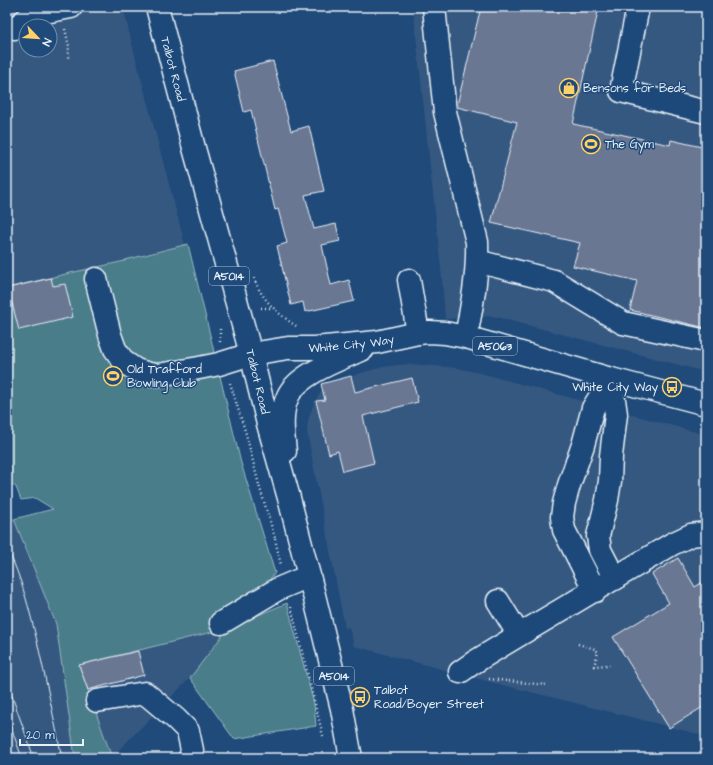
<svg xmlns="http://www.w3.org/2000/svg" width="713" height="765" viewBox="0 0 713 765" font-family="'Architects Daughter',sans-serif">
<rect width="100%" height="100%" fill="#1f4a7a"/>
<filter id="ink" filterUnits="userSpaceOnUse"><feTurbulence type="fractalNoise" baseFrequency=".025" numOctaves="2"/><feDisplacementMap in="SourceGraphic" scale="8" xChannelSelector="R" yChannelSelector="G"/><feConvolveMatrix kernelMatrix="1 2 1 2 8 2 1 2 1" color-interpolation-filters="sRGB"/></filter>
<g filter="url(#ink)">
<path fill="#365881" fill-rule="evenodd" d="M7 7H123L131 40 185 245 125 259V261L70 273 7 288ZM26 26H50V50H26Z
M413 7H706V372L493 316 445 319 442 278Z
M408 364 436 366 457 368 480 373 706 435V736L471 677 354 646 349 627 345 628 307 432 308 420 314 403 321 392 330 384 358 374 382 367Z
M7 503 56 624 75 758H7Z
M229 628 190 678 112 757 79 665Z"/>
<path fill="#4a7d8a" stroke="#99b7c1" d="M188 244 241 463 275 573 230 627 287 603 314 704 316 726 297 729 234 739 190 678 228 628 79 665 112 758H75L56 624 14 519 53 509 35 498 21 500 16 487 7 482V288L70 273 125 261V260Z"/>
<path fill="#6b7792" stroke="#e8f1f8" d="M481 7H599L573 124 670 145 671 140 706 148V328L630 310 637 281 573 266 580 243 491 223 517 122 457 107V105Z
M273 61 291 131 309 126 324 191 305 195 314 229 336 224 340 241 322 245 331 285 349 280 354 301 305 312 303 302 291 305 277 246 287 243 278 209 275 210 251 110 244 112 234 71Z
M51 278 53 286 65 284 73 317 19 330 8 288Z
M351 376 355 392 412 378 418 402 363 416 374 463 343 471 338 451 329 454 316 401 325 400 321 384Z
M678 558 695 587 706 580V705L669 728 613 637 669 603 652 574Z
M138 651 144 675 88 690 79 665Z"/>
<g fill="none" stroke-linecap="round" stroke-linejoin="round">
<g stroke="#e8f1f8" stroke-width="25">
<path id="minor" d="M434 7 445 112 477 242C478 275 472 305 466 337
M638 7 621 91 706 112
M15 28 28 18 40 13 71 7
M477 261 554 281 623 323 706 341
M96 279 110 335 115 349 124 362 136 370 149 374 158 375 199 368 219 364 251 354
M409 280 418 333
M611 379 616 414 611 456 610 481 607 500 598 536 600 550 615 579
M595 591 564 530 562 517 564 503 569 485 583 445 593 408 611 379
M498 601 519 635
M221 623 278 589 309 576
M460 672 473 663 519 635 672 544 691 535 706 533
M97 701 145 693 176 719 188 731 192 750 190 758"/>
</g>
<g stroke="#e8f1f8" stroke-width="25">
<g id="major">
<path id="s1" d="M157 7 194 148 251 354 268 424 289 498 314 595 342 709 351 758"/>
<path id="s2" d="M251 354 288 348H315L377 342 418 333 430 332 445 333 466 337 611 379 706 404"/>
<path d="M285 451C283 434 280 413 288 396 298 374 341 359 363 349"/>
</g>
</g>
<path stroke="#e8f1f8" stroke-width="2.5" stroke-dasharray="1 3" stroke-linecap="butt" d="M65 29 69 46 68 59
M254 278C261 299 278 314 296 326
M261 308H272
M220 342V329
M230 383 246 434 259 485 275 538 276 539
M275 539 281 565
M291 607 323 736
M578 644 595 649 598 652 594 666 610 665
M489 679 546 685"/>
<use href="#minor" stroke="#1f4a7a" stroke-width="22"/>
<use href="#major" stroke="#1f4a7a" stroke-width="22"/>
<path stroke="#e8f1f8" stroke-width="1" d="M7 548C22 578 29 609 37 641 46 680 54 719 62 758
M7 682 34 758
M7 716 22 758"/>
</g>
</g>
<defs>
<g id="shop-ring" transform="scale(1)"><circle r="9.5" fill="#1f4a7a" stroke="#ffd166" stroke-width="1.5"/><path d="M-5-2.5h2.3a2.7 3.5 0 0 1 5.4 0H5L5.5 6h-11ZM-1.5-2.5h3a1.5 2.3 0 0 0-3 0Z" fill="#ffd166"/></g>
<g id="stadium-ring" transform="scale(1)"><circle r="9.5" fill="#1f4a7a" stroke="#ffd166" stroke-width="1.5"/><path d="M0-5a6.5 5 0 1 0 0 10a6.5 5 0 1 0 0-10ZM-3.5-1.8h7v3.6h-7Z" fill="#ffd166"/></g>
<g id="bus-ring" transform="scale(1)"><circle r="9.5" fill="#1f4a7a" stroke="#ffd166" stroke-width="1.5"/><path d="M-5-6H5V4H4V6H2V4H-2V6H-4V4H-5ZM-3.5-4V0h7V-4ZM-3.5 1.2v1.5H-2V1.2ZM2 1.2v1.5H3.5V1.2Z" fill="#ffd166"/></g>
</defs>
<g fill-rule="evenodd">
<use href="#shop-ring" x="569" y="88"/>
<use href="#stadium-ring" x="591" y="144"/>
<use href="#stadium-ring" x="113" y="376"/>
<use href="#bus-ring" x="672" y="387"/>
<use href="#bus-ring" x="360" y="697"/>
</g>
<g text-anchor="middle" stroke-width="3" stroke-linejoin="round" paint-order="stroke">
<g fill="#1f4a7a" stroke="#acbfd2" stroke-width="1">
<rect x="209" y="267" width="40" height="18" rx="3"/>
<rect x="473" y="337" width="44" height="18" rx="3"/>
<rect x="314" y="667" width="40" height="18" rx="3"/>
</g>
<g font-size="11" font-weight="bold" fill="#e8f1f8">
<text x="229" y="280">A5014</text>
<text x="495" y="350">A5063</text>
<text x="334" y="680">A5014</text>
</g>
<g font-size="12" fill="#e8f1f8" stroke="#1f4a7a">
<text dy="4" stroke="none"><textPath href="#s1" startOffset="64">Talbot Road</textPath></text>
<text dy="4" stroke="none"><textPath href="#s2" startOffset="101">White City Way</textPath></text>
<text dy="4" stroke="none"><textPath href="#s1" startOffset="388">Talbot Road</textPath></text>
</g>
<g font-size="12" fill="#e8f1f8" stroke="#1f4a7a" text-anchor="start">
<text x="583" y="92">Bensons for Beds</text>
<text x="605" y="148">The Gym</text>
<text x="127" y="373">Old Trafford<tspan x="127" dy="14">Bowling Club</tspan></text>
<text x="658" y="391" text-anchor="end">White City Way</text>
<text x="374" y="694">Talbot<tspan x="374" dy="14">Road/Boyer Street</tspan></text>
</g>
</g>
<rect width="713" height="765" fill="none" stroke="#1f4a7a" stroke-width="24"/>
<rect x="12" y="12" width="689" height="741" fill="none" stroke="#e8f1f8" stroke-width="1.5" filter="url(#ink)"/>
<g transform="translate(38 38) rotate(115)"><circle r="19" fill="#1f4a7a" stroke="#6f8dac"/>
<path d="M0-3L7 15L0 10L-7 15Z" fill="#ffd166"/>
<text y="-6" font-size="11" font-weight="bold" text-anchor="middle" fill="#e8f1f8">N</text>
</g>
<path d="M20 739v6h63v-6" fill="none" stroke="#e8f1f8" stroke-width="2"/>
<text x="26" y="739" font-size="12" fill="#e8f1f8" stroke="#1f4a7a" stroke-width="3" paint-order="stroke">20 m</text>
</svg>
